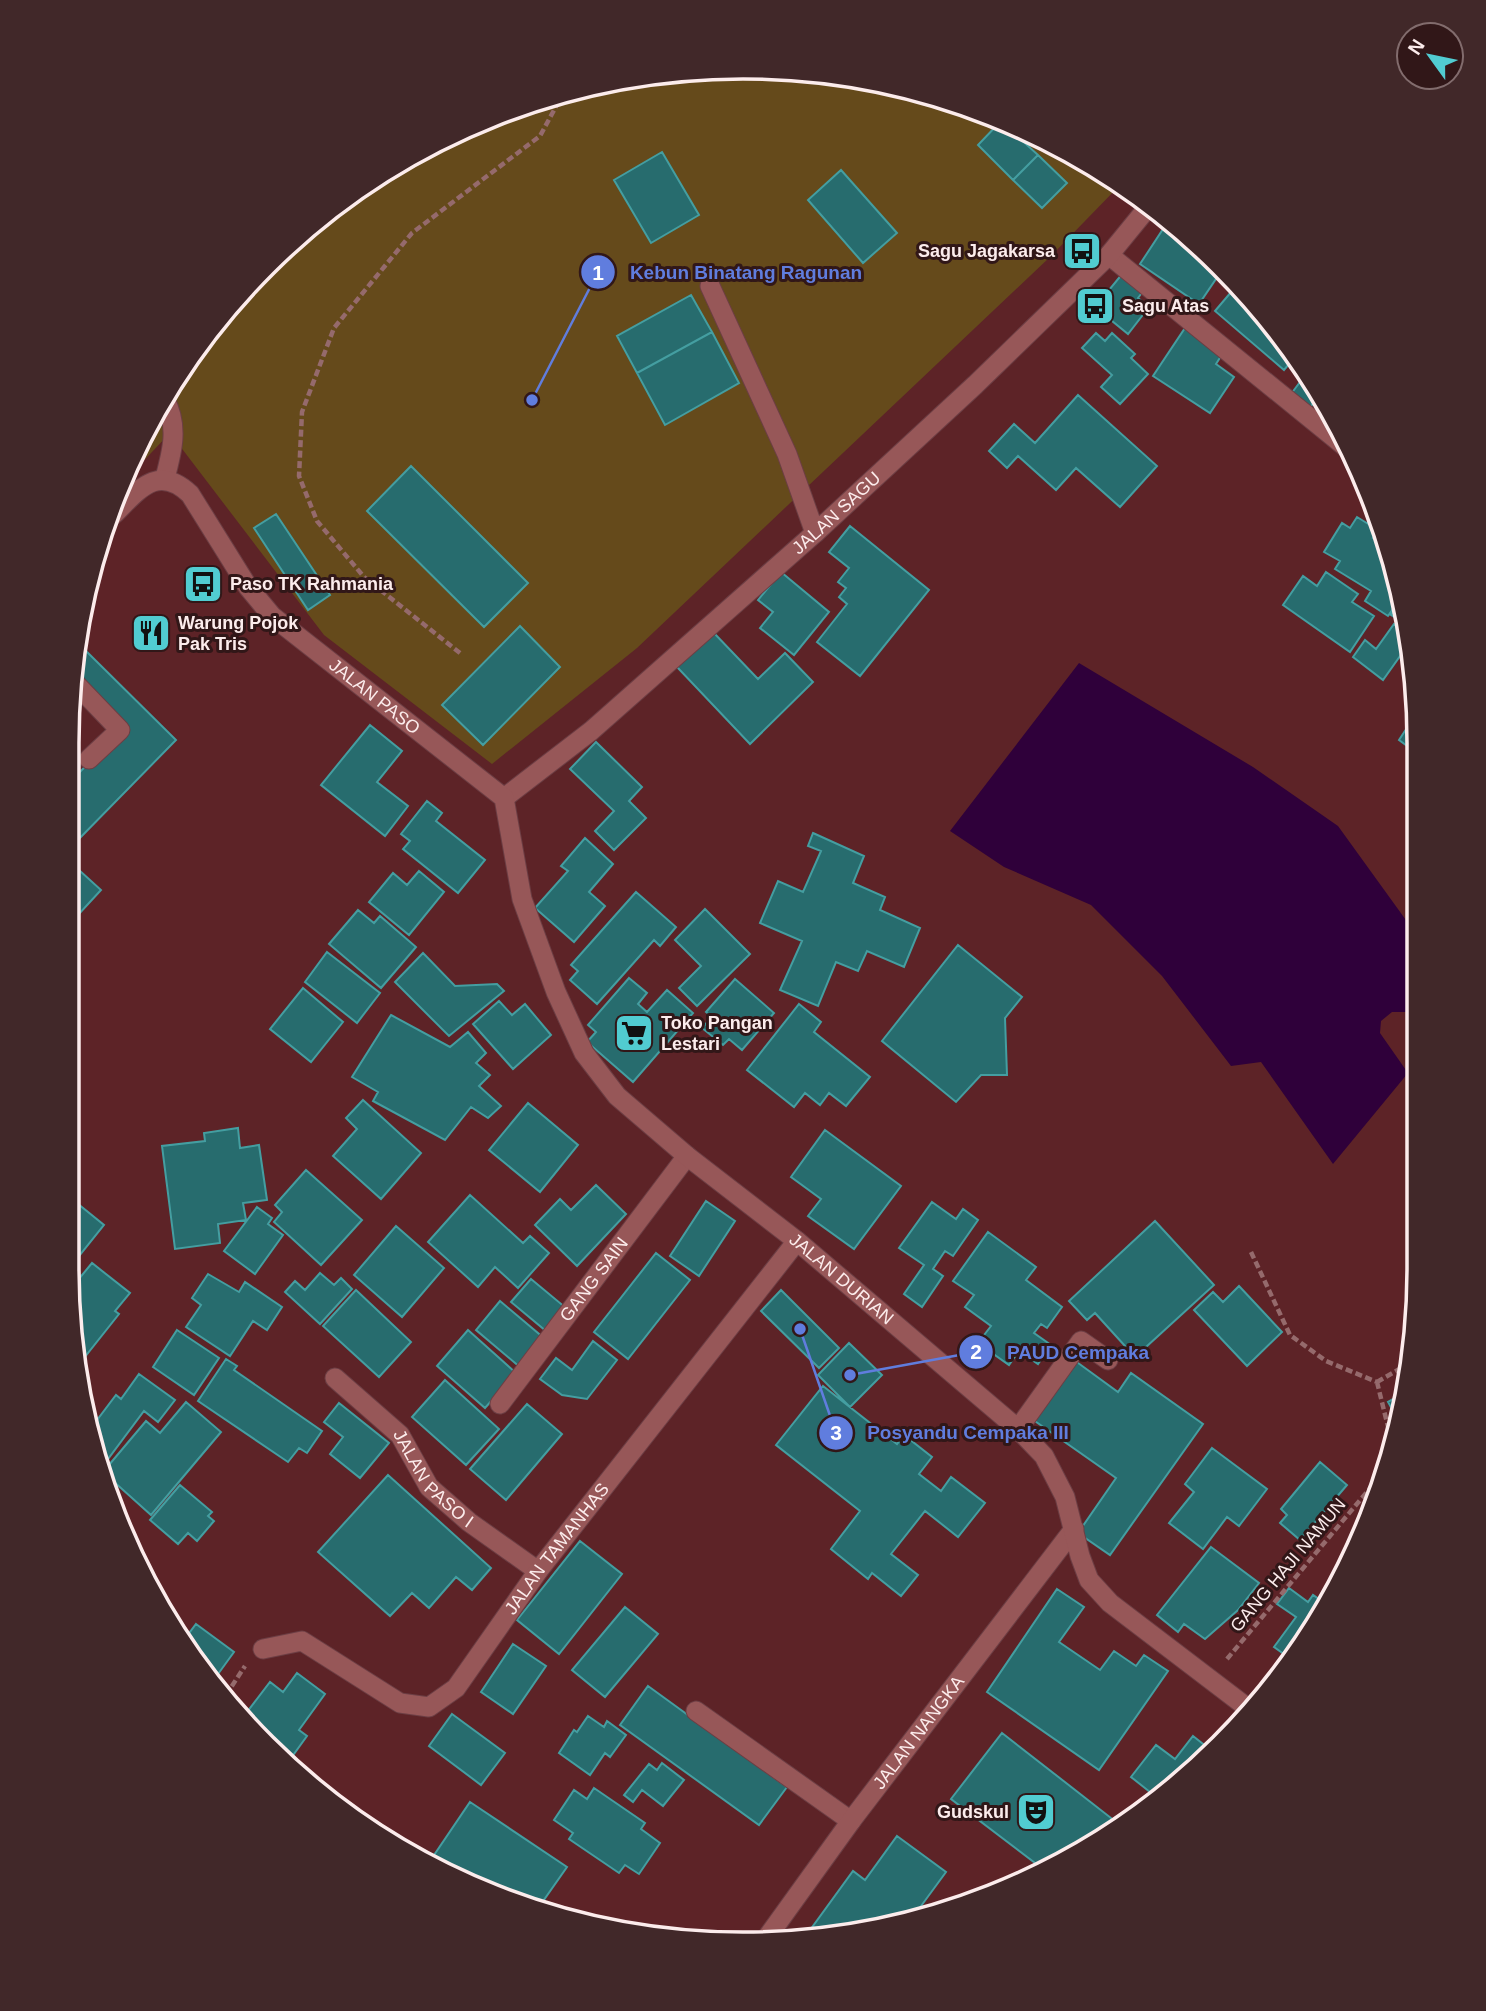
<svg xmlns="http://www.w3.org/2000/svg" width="1486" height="2011" viewBox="0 0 1486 2011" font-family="Arial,sans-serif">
<rect width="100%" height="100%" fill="#5d2327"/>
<path fill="#654a1b" d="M698 68 831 72 960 102 1081 157 1120 185 1050 257 637 648 492 764 324 635 170 433 133 472 180 367 331 207 443 136 568 90Z"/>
<path fill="#2f003a" d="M1079 663 1253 767 1338 826 1416 934V1021L1406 1012H1392L1381 1021 1380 1033 1408 1073 1333 1164 1261 1062 1231 1066 1162 976 1091 905 1004 867 950 831Z"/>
<path fill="#276c6e" stroke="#449ea1" stroke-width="2" d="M1001 121 1038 155 1013 180 978 145Z
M662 152 699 215 651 243 614 180Z
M1038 155 1067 183 1042 208 1013 180Z
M841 170 897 233 863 263 808 200Z
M1169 220 1189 234 1199 245 1197 248 1208 255 1222 270 1199 304 1140 264Z
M1123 273 1144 290 1138 298 1149 307 1128 334 1095 307Z
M1237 285 1279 331 1295 357 1284 370 1215 311Z
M691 295 712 332 637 373 617 336Z
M1185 328 1223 353 1216 364 1234 377 1210 413 1153 376Z
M712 332 739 383 665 425 637 373Z
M1096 333 1105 341 1112 333 1135 354 1131 358 1148 374 1120 404 1101 387 1112 375 1082 348Z
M1297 361 1317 397 1310 408 1291 394 1303 378 1291 369Z
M1078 395 1157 466 1120 507 1076 468 1056 490 1018 456 1007 468 989 451 1014 424 1035 443Z
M411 466 528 583 484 627 367 511Z
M1375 512 1380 530 1368 522Z
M276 514 330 595 308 610 254 528Z
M1357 517 1378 530 1373 538 1384 544 1399 600 1388 616 1365 601 1371 591 1335 569 1340 561 1324 552 1342 523 1350 528Z
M850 526 929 590 860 676 817 642 847 604 839 597 846 588 838 582 849 568 829 552Z
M781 572 829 612 794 655 760 628 773 612 758 600Z
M1326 572 1358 594 1352 602 1374 616 1350 652 1283 605 1303 576 1317 586Z
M1400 603 1406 624 1391 615Z
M1394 624 1408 635 1410 642 1383 680 1353 657 1365 640 1376 649Z
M520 626 560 667 483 745 442 705Z
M713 632 758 679 785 653 813 682 750 744 677 667Z
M82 647 176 740 73 845 68 840V780L70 782 126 725 73 671 75 654Z
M1414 717V751L1399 740Z
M370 725 402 751 377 782 408 806 385 836 321 785Z
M596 742 642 787 629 801 646 818 614 850 595 831 614 811 570 769Z
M427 801 442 813 436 821 485 860 458 893 403 849 410 841 401 834Z
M813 833 864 856 853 883 885 897 880 910 920 928 904 967 867 951 858 971 836 962 818 1006 780 990 802 941 760 923 778 881 803 892 821 851 808 846Z
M585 838 613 864 589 892 605 906 574 942 535 908 568 871 561 866Z
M68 860 101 890 67 927Z
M419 871 444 892 409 935 369 902 393 873 407 885Z
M636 892 676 927 660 946 654 940 597 1004 570 980 578 971 571 965Z
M705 909 750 954 697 1006 679 988 701 966 675 940Z
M358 910 374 923 380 916 416 947 381 988 329 944Z
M958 945 1022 997 1005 1018 1007 1075H981L956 1102 882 1041Z
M327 952 380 993 357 1023 305 982Z
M423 953 455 986 497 984 504 991 449 1036 395 982Z
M629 978 647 993 638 1004 647 1012 667 990 693 1013 633 1082 587 1042 596 1032 588 1025Z
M735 979 774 1013 742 1050 729 1039 723 1045 702 1028 712 1017 706 1012Z
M303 988 343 1022 311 1062 270 1029Z
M499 1001 512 1015 525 1004 551 1035 513 1069 473 1024Z
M799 1004 821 1022 814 1032 870 1077 846 1106 829 1093 820 1105 805 1093 794 1107 747 1070Z
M391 1015 450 1047 468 1032 486 1053 476 1063 490 1075 479 1086 501 1106 488 1118 471 1107 445 1140 373 1101 378 1092 352 1077Z
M363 1100 421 1153 381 1199 333 1156 357 1129 346 1118Z
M528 1103 578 1145 540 1192 489 1150Z
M238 1128 240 1148 259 1145 267 1200 243 1203 246 1220 218 1224 220 1243 175 1249 162 1146 205 1141 204 1133Z
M825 1130 901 1186 854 1249 808 1216 821 1199 791 1177Z
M306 1170 362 1220 321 1265 274 1222 282 1212 275 1205Z
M596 1185 626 1214 577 1266 535 1225 560 1199 571 1210Z
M67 1195 104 1225 67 1271 78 1280 92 1263 130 1293 115 1311 119 1314 80 1363 66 1268Z
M470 1195 523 1243 530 1236 549 1253 518 1288 495 1267 478 1287 428 1242Z
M706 1201 735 1221 699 1276 670 1256Z
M932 1202 956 1219 963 1209 978 1220 953 1256 945 1251 933 1269 943 1276 922 1307 904 1294 924 1265 899 1248Z
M257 1207 272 1218 268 1224 283 1235 255 1274 224 1251Z
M1155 1221 1214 1285 1135 1357 1095 1313 1087 1320 1069 1301Z
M396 1226 444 1268 402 1317 354 1275Z
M988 1232 1036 1267 1026 1280 1062 1307 1047 1328 1041 1324 1034 1333 1051 1345 1038 1364 1019 1351 1009 1365 978 1343 991 1326 965 1307 974 1295 953 1281Z
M656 1253 690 1280 628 1359 594 1332Z
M320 1273 334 1285 341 1278 352 1289 320 1324 285 1292 295 1281 305 1290Z
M208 1274 239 1292 245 1282 282 1307 267 1330 253 1321 230 1356 186 1327 201 1305 192 1298Z
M531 1279 566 1308 546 1331 511 1302Z
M1239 1286 1282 1332 1247 1366 1194 1310 1213 1292 1223 1302Z
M356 1290 411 1342 379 1377 323 1326Z
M781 1290 839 1348 819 1368 761 1311Z
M500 1301 545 1339 521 1368 476 1330Z
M177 1330 219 1358 194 1395 153 1367Z
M468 1330 516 1373 485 1408 437 1366Z
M593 1341 617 1360 587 1399 562 1395 540 1379 556 1358 572 1370Z
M849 1343 882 1375 850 1407 818 1375Z
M226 1359 237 1366 234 1370 322 1431 307 1453 299 1448 288 1462 198 1401Z
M1074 1360 1118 1392 1131 1373 1203 1424 1110 1555 1078 1533 1116 1478 1032 1419Z
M139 1374 175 1400 158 1422 144 1411 102 1467 90 1443 88 1432 116 1395 121 1399Z
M445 1380 499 1429 466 1465 412 1417Z
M823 1386 897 1444 904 1435 932 1457 919 1474 941 1491 951 1477 985 1503 958 1537 925 1511 891 1554 918 1575 901 1596 872 1573 868 1579 831 1549 860 1511 776 1445Z
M1402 1394 1397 1418 1388 1402Z
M186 1402 221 1432 151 1515 103 1472 146 1421 160 1433Z
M339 1403 389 1443 360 1478 330 1454 343 1437 324 1422Z
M527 1404 562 1434 506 1500 470 1469Z
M1212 1448 1267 1489 1239 1526 1227 1517 1203 1549 1169 1523 1194 1492 1185 1484Z
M1320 1462 1347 1485 1300 1540 1280 1523 1287 1515 1281 1509Z
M388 1475 491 1568 472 1590 456 1577 429 1608 412 1593 390 1616 318 1552Z
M180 1485 212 1512 208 1516 214 1521 197 1541 188 1533 178 1544 150 1520Z
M580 1541 622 1574 559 1654 517 1620Z
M1211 1547 1259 1583 1238 1610 1205 1639 1184 1624 1178 1632 1157 1615Z
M1289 1588 1308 1602 1313 1595 1329 1606 1291 1659 1274 1647 1296 1617 1277 1604Z
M1057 1589 1084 1607 1059 1642 1100 1670 1114 1651 1136 1666 1144 1655 1168 1671 1099 1770 987 1692Z
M625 1607 658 1634 605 1697 572 1670Z
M196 1624 234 1652 213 1681 181 1644Z
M513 1644 546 1666 513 1714 481 1692Z
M297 1673 325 1694 299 1730 307 1736 291 1758 284 1753 281 1758 250 1723 254 1718 247 1712 270 1682 283 1692Z
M648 1686 787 1787 759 1825 620 1725Z
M452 1714 505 1753 481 1785 429 1746Z
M588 1716 604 1727 607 1721 626 1735 610 1757 605 1753 590 1775 559 1753 574 1730 577 1732Z
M1002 1733 1120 1825 1043 1869 951 1799Z
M1193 1736 1212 1751 1160 1800 1131 1777 1156 1745 1175 1759Z
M662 1763 684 1780 663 1806 642 1790 633 1802 624 1795 649 1764 657 1770Z
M594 1788 645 1823 641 1829 660 1843 639 1874 625 1865 619 1873 569 1839 573 1833 554 1820 574 1790 587 1799Z
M470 1802 567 1867 541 1904 444 1875 428 1864Z
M897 1836 946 1872 913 1917 831 1939H808L805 1937 853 1871 865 1880Z"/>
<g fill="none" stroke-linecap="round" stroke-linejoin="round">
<g stroke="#6c3e44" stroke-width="21">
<path id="service" d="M165 478C172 452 179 426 165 400
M71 679 120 730 89 759
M696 1711 851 1821"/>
</g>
<g stroke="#6c3e44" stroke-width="21">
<g id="minor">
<path d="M1109 255 1347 448"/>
<path d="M710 286 787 454 815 533"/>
<path id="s1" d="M335 1378 400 1435 429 1487 469 1522 538 1571"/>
<path id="s2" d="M500 1404 687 1156"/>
<path d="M1018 1429 1081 1341 1108 1360"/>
<path id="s3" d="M263 1649 302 1641 400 1703 429 1707 456 1688 538 1571 797 1241"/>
<path id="s4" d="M766 1939 851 1821 1074 1529"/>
</g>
</g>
<g stroke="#6c3e44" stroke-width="21">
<g id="tertiary">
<path id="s5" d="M504 798 591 731 815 533 975 385 1109 255 1149 206"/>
</g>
</g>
<g stroke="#6c3e44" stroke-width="21">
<g id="secondary">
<path id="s6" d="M113 515C138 491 157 463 190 494L248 587 272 616 504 798 522 899 556 992 584 1053 617 1096 687 1156 797 1241 1018 1429 1044 1456 1065 1497 1080 1556 1089 1580 1110 1603 1253 1712"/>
</g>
</g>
<path stroke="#956a6c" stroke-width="4.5" stroke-dasharray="7 3.5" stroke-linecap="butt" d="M460 653 364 577 317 521 299 476 302 412 334 328 412 233 540 136 565 90
M1251 1252 1290 1335 1326 1361 1377 1382
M1377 1382 1392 1443
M1377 1382 1408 1364
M1227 1659 1387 1468
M226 1695 245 1666"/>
<use href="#service" stroke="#975758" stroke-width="19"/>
<use href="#minor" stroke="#975758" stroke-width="19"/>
<use href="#tertiary" stroke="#975758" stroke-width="19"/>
<use href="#secondary" stroke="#975758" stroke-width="19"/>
</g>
<defs>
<g id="bus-square" transform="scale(2.0125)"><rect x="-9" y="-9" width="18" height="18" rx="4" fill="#51ccd1" stroke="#311718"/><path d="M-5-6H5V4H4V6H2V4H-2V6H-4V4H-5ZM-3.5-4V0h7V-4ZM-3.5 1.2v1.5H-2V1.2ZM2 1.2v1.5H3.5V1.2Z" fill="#111"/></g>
<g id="restaurant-square" transform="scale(2.0125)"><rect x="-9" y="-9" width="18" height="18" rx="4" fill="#51ccd1" stroke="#311718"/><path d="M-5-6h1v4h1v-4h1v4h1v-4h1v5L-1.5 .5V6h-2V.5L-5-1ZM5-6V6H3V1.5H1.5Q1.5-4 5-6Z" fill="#111"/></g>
<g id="supermarket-square" transform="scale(2.0125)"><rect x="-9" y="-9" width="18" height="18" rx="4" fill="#51ccd1" stroke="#311718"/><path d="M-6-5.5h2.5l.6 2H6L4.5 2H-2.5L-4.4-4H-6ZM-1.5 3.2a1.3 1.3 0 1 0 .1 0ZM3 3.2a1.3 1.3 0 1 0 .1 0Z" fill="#111"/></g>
<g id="theatre-square" transform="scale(2.0125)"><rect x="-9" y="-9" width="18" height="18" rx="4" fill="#51ccd1" stroke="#311718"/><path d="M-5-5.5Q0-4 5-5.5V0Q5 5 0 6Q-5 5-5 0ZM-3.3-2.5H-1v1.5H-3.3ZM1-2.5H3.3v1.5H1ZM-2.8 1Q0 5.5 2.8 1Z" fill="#111"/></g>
</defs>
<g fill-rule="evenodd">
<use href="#bus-square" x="1082" y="251"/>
<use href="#bus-square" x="1095" y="306"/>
<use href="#bus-square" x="203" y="584"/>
<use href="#restaurant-square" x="151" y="633"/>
<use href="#supermarket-square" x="634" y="1033"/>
<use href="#theatre-square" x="1036" y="1812"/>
</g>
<g text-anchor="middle" stroke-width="6" stroke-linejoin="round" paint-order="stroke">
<g font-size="18" font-weight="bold" fill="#fcecec" stroke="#311718" text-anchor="start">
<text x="1055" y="257" text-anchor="end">Sagu Jagakarsa</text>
<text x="1122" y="312">Sagu Atas</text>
<text x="230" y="590">Paso TK Rahmania</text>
<text x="178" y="629">Warung Pojok<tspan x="178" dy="21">Pak Tris</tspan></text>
<text x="661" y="1029">Toko Pangan<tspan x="661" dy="21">Lestari</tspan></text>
<text x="1009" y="1818" text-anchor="end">Gudskul</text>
</g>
<g font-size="18" fill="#fcecec" stroke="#311718">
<text dy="6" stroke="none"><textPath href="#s5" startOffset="438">JALAN SAGU</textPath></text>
<text dy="6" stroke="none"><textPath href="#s6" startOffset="371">JALAN PASO</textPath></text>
<text dy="6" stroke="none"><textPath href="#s2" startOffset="156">GANG SAIN</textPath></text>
<text dy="6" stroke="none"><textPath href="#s6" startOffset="1148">JALAN DURIAN</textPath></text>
<text dy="6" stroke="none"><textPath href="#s1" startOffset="142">JALAN PASO I</textPath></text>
<text dy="6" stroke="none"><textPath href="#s3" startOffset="390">JALAN TAMANHAS</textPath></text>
<text transform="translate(1288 1565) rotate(-50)" y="6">GANG HAJI NAMUN</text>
<text dy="6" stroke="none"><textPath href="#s4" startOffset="257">JALAN NANGKA</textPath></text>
</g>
</g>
<path d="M0 0H1486V2011H0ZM743 79H743A664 664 0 0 1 1407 743V1268A664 664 0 0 1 743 1932H743A664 664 0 0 1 79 1268V743A664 664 0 0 1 743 79Z" fill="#412829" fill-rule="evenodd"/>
<path fill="none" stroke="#fcecec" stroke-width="3.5" d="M743 79H743A664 664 0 0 1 1407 743V1268A664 664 0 0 1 743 1932H743A664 664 0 0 1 79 1268V743A664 664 0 0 1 743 79Z"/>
<path fill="none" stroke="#607dde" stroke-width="2.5" d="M532 400L598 272M850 1375L976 1352M800 1329L836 1433"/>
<g fill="#607dde" stroke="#311718" stroke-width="2.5">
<circle cx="532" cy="400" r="7"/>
<circle cx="850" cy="1375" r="7"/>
<circle cx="800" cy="1329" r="7"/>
<circle cx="598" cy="272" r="18"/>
<circle cx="976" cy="1352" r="18"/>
<circle cx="836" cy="1433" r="18"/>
</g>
<g font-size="21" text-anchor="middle" font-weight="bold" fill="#fff">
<text x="598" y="280">1</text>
<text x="976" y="1359">2</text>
<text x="836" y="1440">3</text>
</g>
<g font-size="19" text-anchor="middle" font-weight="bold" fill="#607dde" stroke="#311718" stroke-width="6" stroke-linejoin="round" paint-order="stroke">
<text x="746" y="279">Kebun Binatang Ragunan</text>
<text x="1078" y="1359">PAUD Cempaka</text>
<text x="968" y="1439">Posyandu Cempaka III</text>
</g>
<g transform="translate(1430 56) rotate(303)"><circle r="33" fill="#311718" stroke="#826c6d" stroke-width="2"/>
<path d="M0-5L12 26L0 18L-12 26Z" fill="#51ccd1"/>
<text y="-10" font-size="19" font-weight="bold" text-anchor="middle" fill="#fcecec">N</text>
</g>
</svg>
